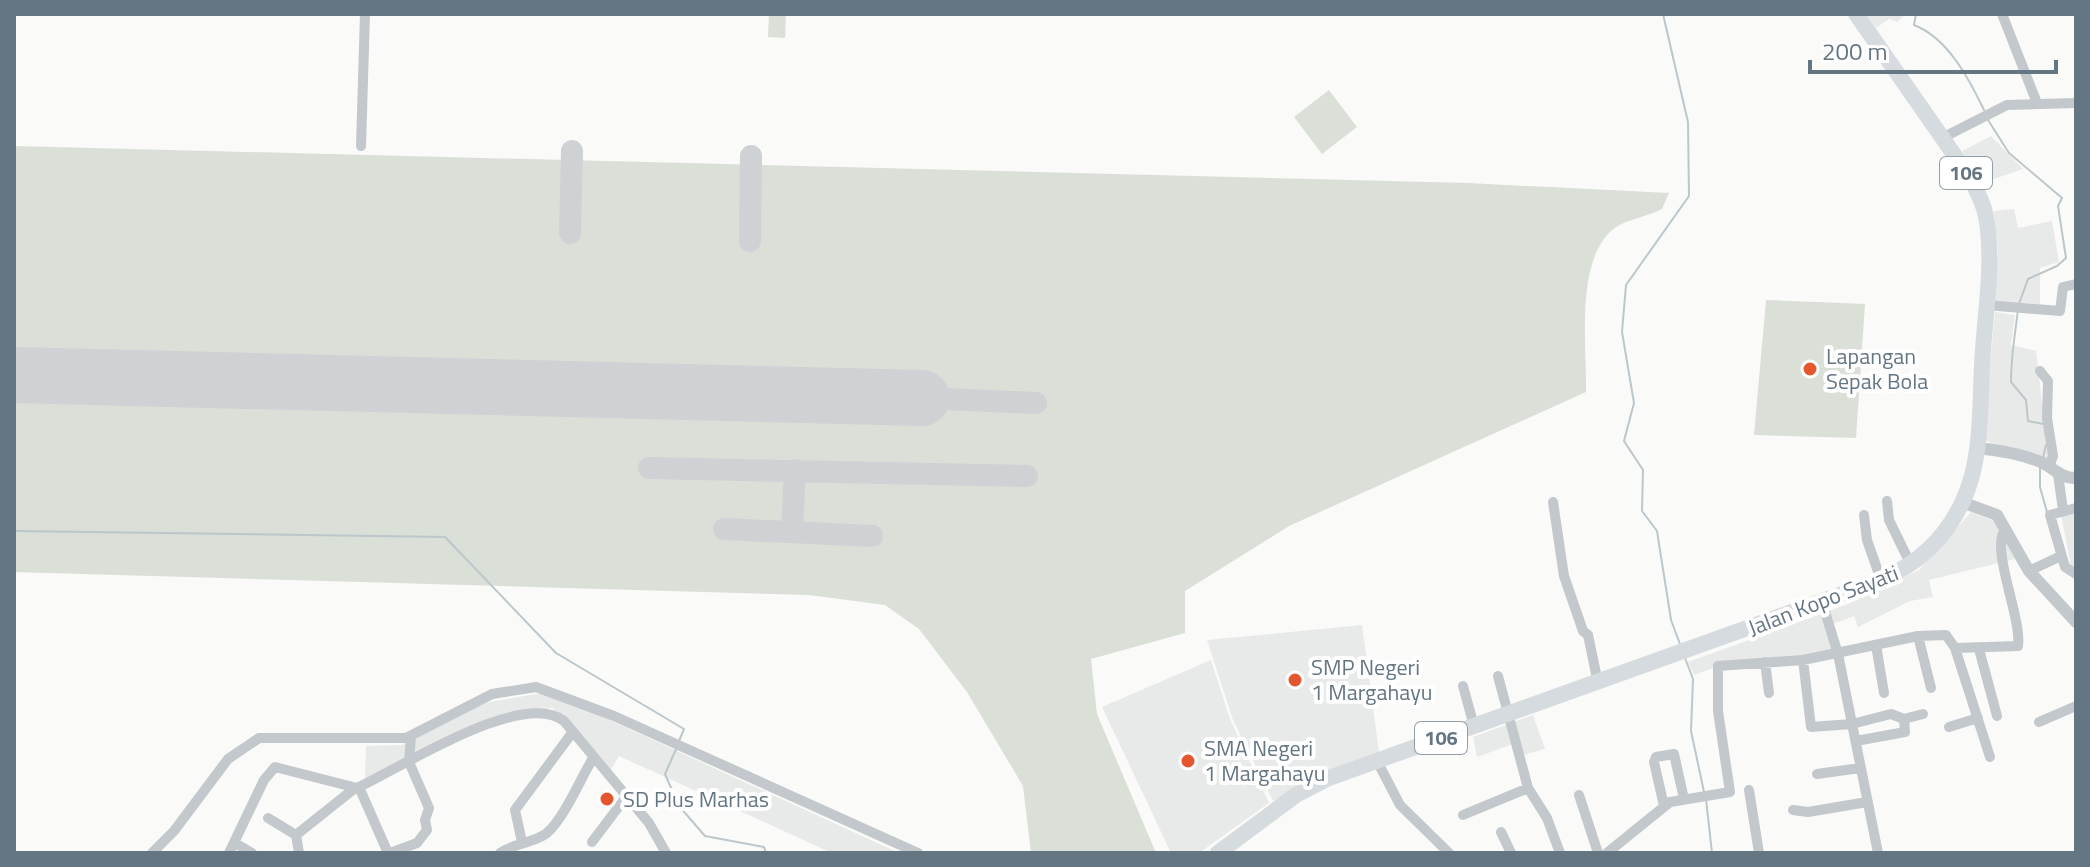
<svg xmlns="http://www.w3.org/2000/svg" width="2090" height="867" viewBox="0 0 2090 867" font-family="'Titillium Web',sans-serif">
<rect width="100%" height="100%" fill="#fafaf8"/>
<path fill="#e8e9e9" d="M1866 14H1906L1897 22 1889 19 1876 28Z
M1991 136 2023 169 1982 183 1962 151Z
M2014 209 2018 228 2052 221 2059 262 2040 268V304L1994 302 1998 249 1994 211Z
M1995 312 2015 315 2011 345 2036 351 2049 461 1983 440Z
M2076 507V572H2072L2060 509Z
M1971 512 1994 521 2015 559 1929 580 1933 597 1910 601 1858 627 1854 616 1830 625 1835 654 1729 662 1694 675 1688 662 1848 604 1919 570Z
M1362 625 1379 752 1273 801 1233 720 1207 640Z
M1211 660 1230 719 1269 803 1199 853H1171L1102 707Z
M542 693 579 706 899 853H832L619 756 609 773 553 708 521 711 365 779 366 746 402 745 484 703Z
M1533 715 1545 749 1519 756 1513 744 1477 757 1473 737Z"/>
<path fill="#dadfd7" d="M769 14H786L785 38 768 37Z
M1329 90 1357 127 1322 154 1294 117Z
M14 146 1467 183 1669 193 1662 209C1648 216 1629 219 1616 227 1574 257 1587 345 1586 392L1289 526 1185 591V633L1091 659 1097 714 1156 853H1031L1023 786 967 692 919 629 885 605 809 595 14 572Z
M1766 300 1865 304 1856 438 1754 435Z"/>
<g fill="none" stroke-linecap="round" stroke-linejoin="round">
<path stroke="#bbc7cb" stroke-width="2" d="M1663 14 1688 122 1689 196 1626 285 1622 332 1634 403 1624 441 1643 470 1642 511 1657 531 1671 620 1680 644
M1916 14 1914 25C1948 38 1969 79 1984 110
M1988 120 2009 153 2062 198 2058 206 2066 258 2057 266 2028 279 2019 304
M2018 310C2015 335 2011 356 2011 382L2026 400 2028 421 2043 424
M2043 458 2046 445
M2040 468V487L2047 512
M14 531 445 537 556 653 684 729 679 741
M1685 658 1693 679 1691 731 1704 792
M677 747 665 774 679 806 705 836 764 847 766 853
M1706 799 1712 853"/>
<path stroke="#ced2d4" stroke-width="22" d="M570 233 572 151
M750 241 751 156
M922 398 1036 403
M649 468 1027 476
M724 529 872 536
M792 531 795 470"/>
<path stroke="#ced2d4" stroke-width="56" d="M14 375 922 398"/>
<path stroke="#c3c8cc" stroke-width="10" d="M2002 14 2037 103
M1944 137 2007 105 2076 103
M361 146 365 14
M1986 305 2060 311 2063 287 2076 284
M2040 371 2048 381 2047 418 2053 456 2049 467
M2058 474 2063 510
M1887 501 1889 520 1911 565
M1553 502 1564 576 1583 631 1588 635 1598 683
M2076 508 2050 515 2065 567 2076 574
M1864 515 1867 540 1881 580
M2029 571 2061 556
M1822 602 1838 654 1878 853
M1918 636 1931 688
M1876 645 1884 693
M1955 648 1990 757
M1979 649 1997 716
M1803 660 1811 727 1852 724 1891 714 1904 719 1923 714
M1765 662 1769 693
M1498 676 1528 788 1547 818 1560 853
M1463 686 1474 726
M2039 722 2076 706
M1949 727 1978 718
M1856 741 1905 732 1904 719
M1377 761 1400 805 1449 853
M1817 774 1860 768
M359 787 388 853
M1749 790 1759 853
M1579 795 1598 853
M1664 806 1654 762 1656 757 1674 754 1684 799
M1793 810 1808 812 1867 802
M1463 815 1528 788
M268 818 296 835
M1501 832 1511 853
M522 842 515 810 572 733
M592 842 626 797
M235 843 252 853
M152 853 174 831 228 759 259 738H406L492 694 536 687 614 716 918 853
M229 853 264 780 275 767 357 788C399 769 522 688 564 721L649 823 666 853
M299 853 296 835 355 788
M390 853 417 843 427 830 425 820 429 808 409 762 411 737
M500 853C514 843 534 843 547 833 564 818 580 780 593 758
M1607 853 1670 802 1730 792 1718 711V666L1803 660 1918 636 1946 635 1955 648 2018 646C2022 618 1990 548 2005 530"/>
<path stroke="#c3c8cc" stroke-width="12" d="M1977 448C1998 450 2021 454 2041 462 2054 468 2060 478 2076 478
M1962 502 1997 515 2029 571 2076 622"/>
<path stroke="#d6dbdf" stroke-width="16" d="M1218 853 1296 795 1329 778 1881 580C1919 563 1945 539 1963 501 1984 456 1979 399 1983 350 1986 309 1993 263 1987 222 1984 201 1973 183 1962 166L1856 14"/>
</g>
<g fill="#e4572e" stroke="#fff" stroke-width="3">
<circle cx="1810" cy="369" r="8"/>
<circle cx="1295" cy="680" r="8"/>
<circle cx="1188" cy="761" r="8"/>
<circle cx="607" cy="799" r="8"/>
</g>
<g text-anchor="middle" stroke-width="8" stroke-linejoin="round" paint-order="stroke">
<g fill="#fff" stroke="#939fa8" stroke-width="2">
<rect x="1940" y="157" width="52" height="32" rx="6"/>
<rect x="1415" y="722" width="52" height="32" rx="6"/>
</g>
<g font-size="20" font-weight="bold" fill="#657683">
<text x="1966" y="180">106</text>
<text x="1441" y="745">106</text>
</g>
<g font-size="22" fill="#657683" stroke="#fff" text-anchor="start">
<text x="1826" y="364">Lapangan<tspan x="1826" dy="25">Sepak Bola</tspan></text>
<text x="1311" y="675">SMP Negeri<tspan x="1311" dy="25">1 Margahayu</tspan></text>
<text x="1204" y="756">SMA Negeri<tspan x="1204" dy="25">1 Margahayu</tspan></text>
<text x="623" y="807">SD Plus Marhas</text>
</g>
<g font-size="22" fill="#657683" stroke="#fff">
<text transform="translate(1823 600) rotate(-21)" y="8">Jalan Kopo Sayati</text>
</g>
</g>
<rect width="2090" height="867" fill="none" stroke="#657683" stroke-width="32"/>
<path d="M1810 60v12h246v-12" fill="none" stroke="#657683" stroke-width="4"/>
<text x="1822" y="60" font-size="24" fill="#657683" stroke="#ffffff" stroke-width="6" paint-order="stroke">200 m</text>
</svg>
